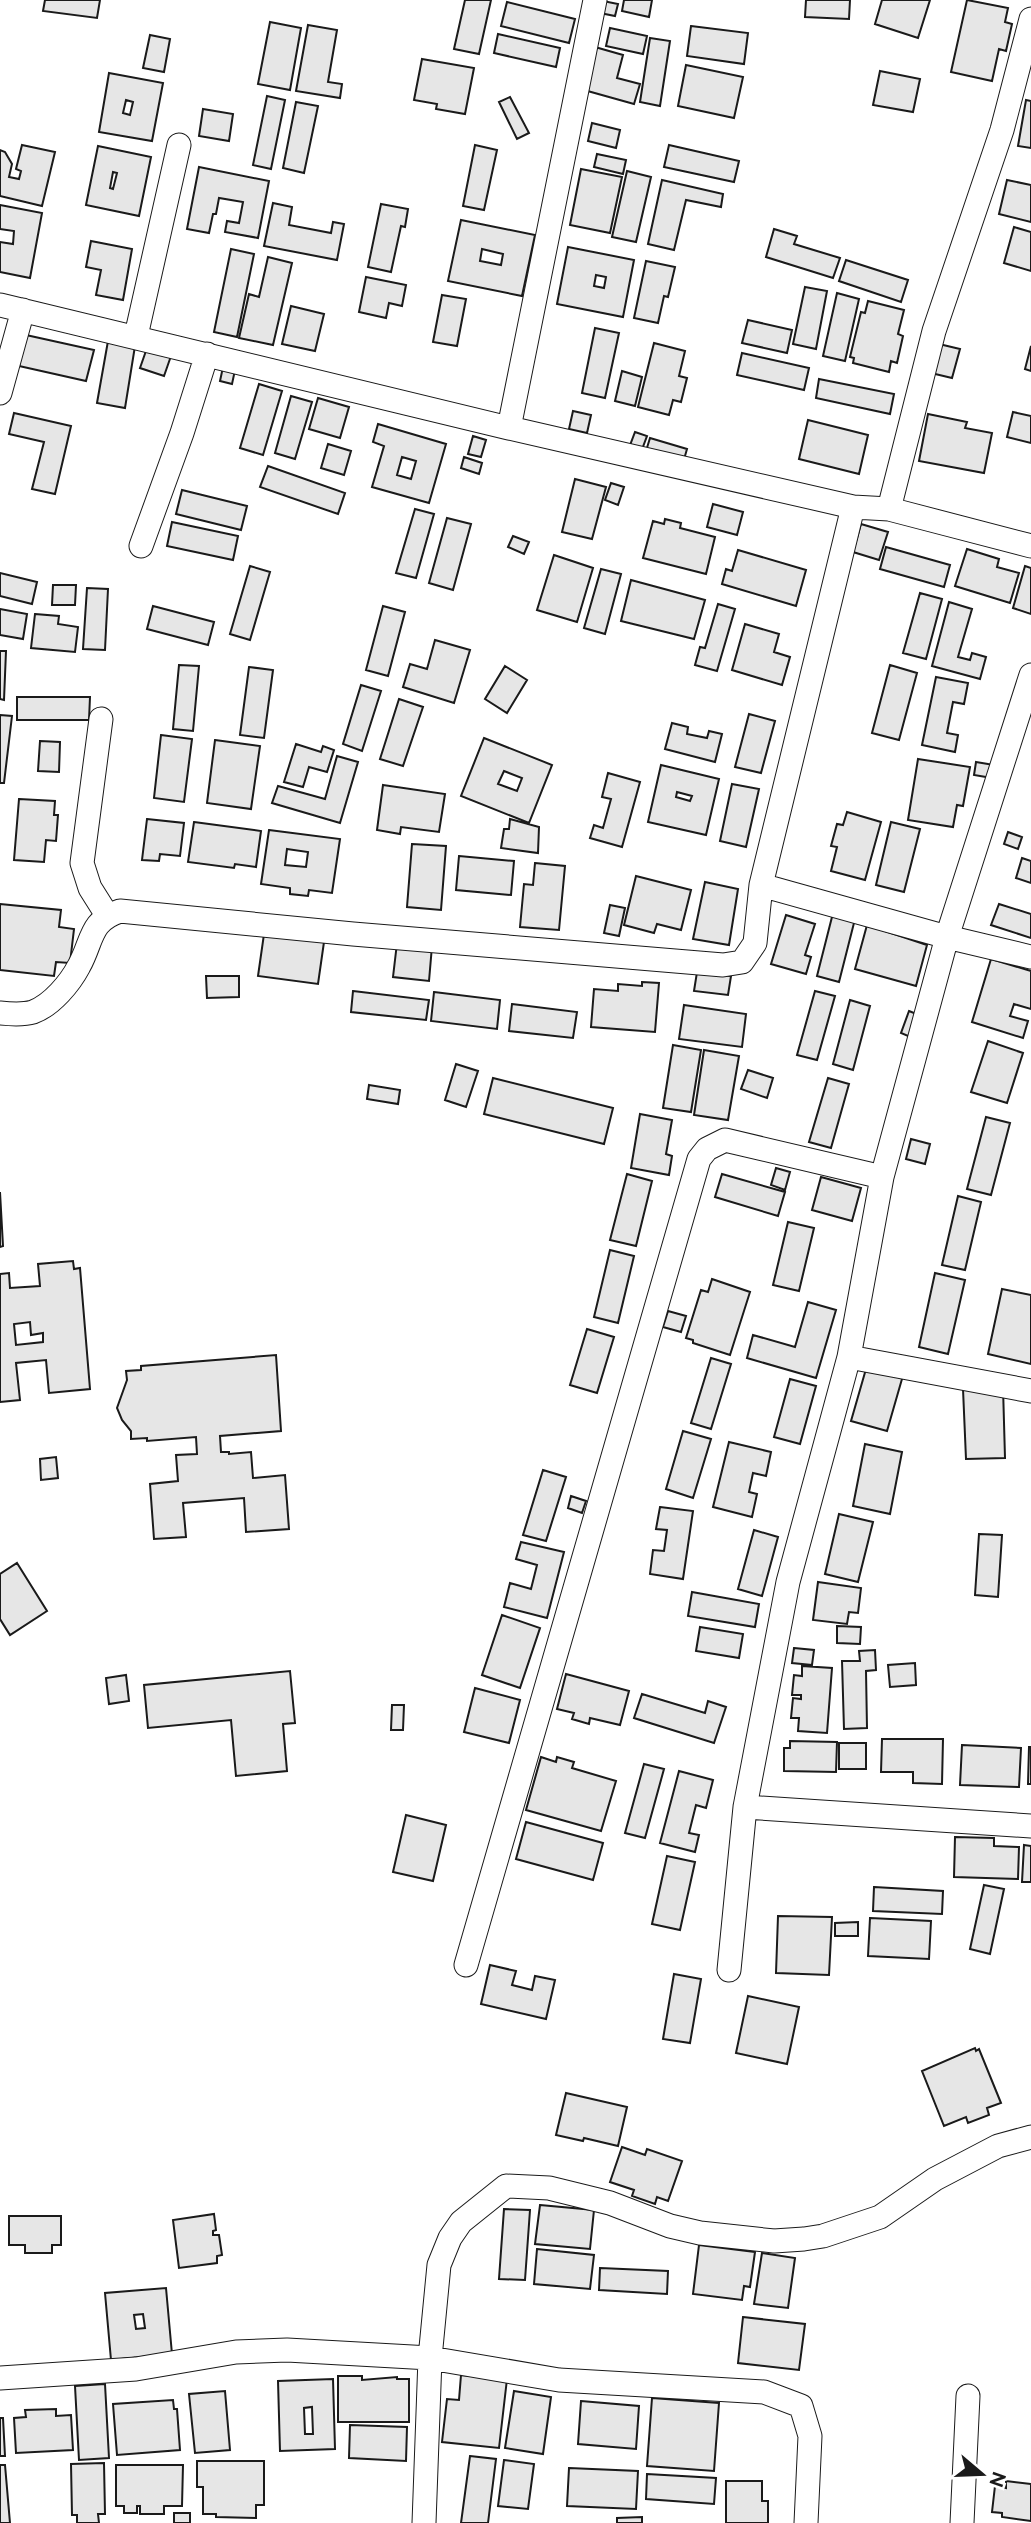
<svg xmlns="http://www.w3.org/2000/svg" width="1031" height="2523" viewBox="0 0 1031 2523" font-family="Raleway,sans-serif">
<rect width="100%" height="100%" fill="#fff"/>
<path fill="#e6e6e6" stroke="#1a1a1a" stroke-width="2" fill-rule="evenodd" d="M45 0H100L97 18 43 11Z
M465 0H491L479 54 454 49Z
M598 0 618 4 615 16 595 12Z
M624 0H652L649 17 622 11Z
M806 0H850L849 19 805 17Z
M882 0H930L918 38 875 24Z
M967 0 1008 8 1005 22 1012 24 1006 51 999 49 992 81 951 72Z
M507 2 575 19 569 43 501 26Z
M270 22 301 28 290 90 258 84Z
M308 25 337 30 328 82 342 84 340 98 296 91Z
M691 26 748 33 744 64 687 56Z
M610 28 647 36 643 54 606 46Z
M498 34 560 48 556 67 494 53Z
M150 35 170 39 164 72 143 68Z
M650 38 670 41 660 106 640 102Z
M595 47 623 55 617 78 640 84 634 104 584 90Z
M422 59 474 68 465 114 436 109 437 104 414 100Z
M686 65 743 77 734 118 678 106Z
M880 71 920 79 913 112 873 105Z
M109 73 163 83 152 141 99 132ZM126 100 133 102 130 115 123 113Z
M267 96 285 100 271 169 253 165Z
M510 97 529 133 517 139 499 102Z
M1026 100 1031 101V148L1018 146Z
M296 102 318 106 304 173 283 168Z
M203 109 233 114 229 141 199 136Z
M592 123 620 130 616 148 588 141Z
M22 145 55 152 42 206 0 196V150L5 152 12 164 9 177 19 179 21 171 16 169Z
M475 145 497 150 484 210 463 206Z
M669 145 739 161 734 182 664 167Z
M98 146 151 157 139 216 86 205ZM113 172 117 173 113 189 110 188Z
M597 154 626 160 623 174 594 167Z
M199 167 269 181 258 238 225 232 227 221 239 223 243 202 219 198 216 214H213L209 233 187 229Z
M581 169 622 177 610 233 570 225Z
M627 171 651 177 636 242 612 237Z
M662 180 723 194 721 207 686 200 674 250 648 244Z
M1007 180 1031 185V222L999 214Z
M273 203 292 207 289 225 331 233 333 222 344 224 337 260 264 246Z
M381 204 408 209 405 227 401 226 391 272 368 267Z
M0 205 42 213 30 278 0 272V242L13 244 14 231 0 229Z
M461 220 535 235 522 296 448 281ZM482 249 503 254 501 265 480 261Z
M1014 227 1031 232V271L1004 263Z
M774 229 797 236 794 244 840 258 833 278 766 257Z
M91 241 132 249 123 300 96 295 101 270 86 267Z
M568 247 634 260 623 317 557 304ZM596 275 606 277 604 288 594 286Z
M231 249 254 254 237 337 214 332Z
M268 257 292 263 273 345 239 338 249 294 259 297Z
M846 260 908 280 901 302 839 281Z
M646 261 675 267 668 297 664 296 658 323 634 318Z
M366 277 406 285 402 306 389 303 386 318 359 312Z
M805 287 827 291 816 349 793 344Z
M837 293 859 299 845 361 823 356Z
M442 295 466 299 457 346 433 342Z
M868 301 904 310 898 334 903 336 897 363 891 361 889 372 853 363 854 358 850 357 861 312 865 313Z
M291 306 324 314 315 351 282 344Z
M748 320 792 330 787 353 742 343Z
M595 328 619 333 605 398 582 393Z
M26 335 94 350 86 381 19 366Z
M108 341 135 346 125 408 97 403Z
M654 343 685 351 679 376 687 378 681 402 673 400 669 415 638 407Z
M939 344 960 349 952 378 931 373Z
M1031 346V371L1025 369Z
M147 348 171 356 164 376 140 368Z
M742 353 809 368 804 390 737 375Z
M223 367 235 370 232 384 220 381Z
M622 371 642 377 635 406 615 401Z
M819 379 894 394 890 414 816 398Z
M259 384 282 391 263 455 240 448Z
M291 396 312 402 295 459 275 453Z
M318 398 349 407 340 438 309 429Z
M573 411 591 415 587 433 569 429Z
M1013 412 1031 416V443L1007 437Z
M14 413 71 426 55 494 32 489 44 442 9 434Z
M928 414 967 422 965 428 992 433 984 473 919 461Z
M808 420 868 435 859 474 799 459Z
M378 424 446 444 429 503 372 487 384 446 373 442ZM402 457 416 461 411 479 397 475Z
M635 432 647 436 641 452 629 448Z
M473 436 486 440 481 457 468 454Z
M650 438 687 449 683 463 646 451Z
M328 444 351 451 344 475 321 468Z
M464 457 482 463 479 474 461 468Z
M268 466 345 493 338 514 260 487Z
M575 479 606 487 592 539 562 532Z
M611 483 624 487 618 505 605 500Z
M182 490 247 506 241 530 176 514Z
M713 504 743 512 737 535 707 527Z
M415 509 434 514 416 578 396 573Z
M447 518 471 524 453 590 429 583Z
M665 519 681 523 680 528 715 537 706 574 643 558 653 521 664 524Z
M172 522 238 536 233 560 167 546Z
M861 524 888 532 879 560 853 552Z
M513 536 529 542 524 554 508 547Z
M886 547 950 565 944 587 880 569Z
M967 549 999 559 997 567 1019 573 1010 603 955 586Z
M738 550 806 570 796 606 722 584 726 569 732 571Z
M554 555 593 568 577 622 537 610Z
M250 566 270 572 250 640 230 634Z
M1025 566 1031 568V614L1013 608Z
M601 569 621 574 605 634 584 628Z
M0 573 37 582 32 604 0 596Z
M631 580 705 600 694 639 621 621Z
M53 585H76L75 605H52Z
M87 588 108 589 105 650 83 649Z
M920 593 942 599 926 659 903 653Z
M949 602 972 609 958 657 970 660 972 653 986 657 980 679 932 666Z
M718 604 735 609 717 671 695 665 700 647 705 648Z
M153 606 214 622 208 645 147 629Z
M383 606 405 612 388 676 366 670Z
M0 609 27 614 23 639 0 635Z
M35 614 59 616 58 624 78 627 75 652 31 648Z
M745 624 779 634 774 652 790 657 782 685 732 670Z
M435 640 470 650 454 703 403 687 410 664 427 669Z
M0 651H6L4 700 0 699Z
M179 665 199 666 193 731 173 729Z
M890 665 917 673 899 740 872 733Z
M505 666 527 680 507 713 485 699Z
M249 667 273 670 264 738 240 735Z
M936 677 968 683 964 704 953 702 947 733 958 735 955 752 922 745Z
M361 685 381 691 362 751 343 744Z
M17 697H90L89 720H17Z
M399 699 423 707 403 766 380 759Z
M749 714 775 721 761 773 735 767Z
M0 715 12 716 4 783H0Z
M672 723 688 727 687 734 707 738 709 731 722 734 715 762 665 749Z
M161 735 192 739 184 802 154 798Z
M484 738 552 765 529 823 461 796ZM504 771 522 778 517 791 498 784Z
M215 740 260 746 251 809 207 803Z
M40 741 60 742 59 772 38 771Z
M296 744 321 752 323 746 334 750 327 772 309 767 303 787 284 782Z
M337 756 358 762 340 823 272 803 278 786 325 799Z
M918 759 970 767 963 806 957 805 953 827 908 820Z
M976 762 994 765 992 778 974 775Z
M661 765 719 779 706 835 648 822ZM677 792 692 796 690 801 676 797Z
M608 773 640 782 622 847 590 838 594 825 603 828 611 799 602 797Z
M732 784 759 789 746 847 720 841Z
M383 785 445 794 439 832 401 827 400 834 377 830Z
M19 799 55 801 54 815H58L56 841 46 840 44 862 14 860Z
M847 812 881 822 865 880 831 871 837 847 831 846 837 824 843 825Z
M147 819 184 823 180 856 160 854 159 861 142 860Z
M510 819 539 827 538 853 501 848 504 829H509Z
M194 822 261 831 256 867 235 864 234 868 188 862Z
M891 822 920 829 904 892 876 885Z
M269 830 340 839 332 893 309 890 308 896 290 894V888L261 884ZM287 849 308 852 306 867 285 865Z
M1008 832 1022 837 1018 849 1004 844Z
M412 844 446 846 441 910 407 907Z
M459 856 514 861 511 895 456 890Z
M1022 858 1031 861V883L1016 878Z
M535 863 565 866 559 930 520 927 524 884 533 885Z
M636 876 691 890 681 930 657 924 654 933 624 925Z
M705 882 738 889 729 945 693 939Z
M0 904 61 910 59 927 74 929 70 963 56 962 54 976 0 970Z
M999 904 1031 914V938L991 925Z
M610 905 625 908 619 936 604 933Z
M833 913 855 919 839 982 817 976Z
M786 915 815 924 805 955 811 957 806 974 771 964Z
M867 925 927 945 916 986 855 969Z
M264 934 324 942 318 984 258 976Z
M397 943 432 946 429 981 393 977Z
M991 959 1031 971V1009L1014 1004 1010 1016 1028 1021 1023 1038 972 1022Z
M697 972 731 976 728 995 694 991Z
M206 976H239V997L207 998Z
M642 982 659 983 655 1032 591 1027 594 989 618 991V984L642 986Z
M353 991 429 1000 426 1020 351 1012Z
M815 991 835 996 817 1060 797 1055Z
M434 992 500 1000 497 1029 431 1021Z
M850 1000 870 1006 853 1070 833 1064Z
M512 1004 577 1012 573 1038 509 1031Z
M684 1005 746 1014 742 1047 679 1039Z
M909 1011 924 1017 915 1039 901 1033Z
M988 1041 1023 1053 1007 1103 971 1092Z
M673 1045 701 1050 691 1112 663 1108Z
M704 1050 739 1056 728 1120 694 1115Z
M456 1064 478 1071 466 1107 445 1100Z
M748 1070 773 1078 767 1098 741 1089Z
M493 1078 613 1108 604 1144 484 1114Z
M828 1078 849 1084 831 1148 809 1142Z
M369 1085 400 1090 398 1104 367 1099Z
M640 1114 672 1120 666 1154 672 1156 669 1175 631 1168Z
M986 1117 1010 1123 991 1195 967 1189Z
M911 1139 930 1144 925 1164 906 1159Z
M776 1168 790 1172 785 1190 771 1185Z
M627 1174 652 1181 636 1246 610 1240Z
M722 1174 785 1192 778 1216 715 1197Z
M821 1177 861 1188 852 1221 812 1210Z
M0 1192 3 1246 0 1247Z
M958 1196 981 1202 965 1270 942 1265Z
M788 1222 814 1228 799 1291 773 1285Z
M610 1250 634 1256 618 1323 594 1317Z
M73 1261 74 1269 80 1268 90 1389 49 1393 46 1360 16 1363 20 1400 0 1402V1274L9 1273 10 1288 40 1286 38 1264ZM30 1322 31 1335 43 1333V1342L16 1345 14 1324Z
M935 1273 965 1280 948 1354 919 1347Z
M712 1279 750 1292 730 1355 693 1343V1340L686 1338 701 1290 708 1292Z
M1002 1289 1031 1295V1364L988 1354Z
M808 1302 836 1310 816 1378 747 1358 753 1335 795 1347Z
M668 1311 686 1316 681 1332 663 1327Z
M587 1329 614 1337 597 1393 570 1385Z
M276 1355 281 1431 220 1436 221 1452H229V1454L251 1452 253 1478 285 1475 289 1529 246 1532 244 1498 183 1503 186 1537 154 1539 150 1484 178 1481 176 1455 197 1454 196 1437 147 1441V1438L131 1439V1431L122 1420 117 1408 127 1380 126 1371 141 1370V1366Z
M711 1358 731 1364 711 1429 691 1423Z
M868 1362 904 1372 887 1431 851 1421Z
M790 1379 816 1386 800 1444 774 1437Z
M1003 1387 1005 1458 966 1459 963 1389Z
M683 1431 711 1439 693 1498 666 1489Z
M729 1442 771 1452 766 1476 753 1473 749 1492 757 1494 752 1517 713 1507Z
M865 1444 902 1452 890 1514 853 1506Z
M56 1457 58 1478 41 1480 40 1459Z
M543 1470 566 1477 546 1541 523 1535Z
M571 1496 586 1501 582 1513 568 1508Z
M660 1507 693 1511 683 1579 650 1574 653 1550 664 1551 667 1530 656 1529Z
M839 1514 873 1522 858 1582 825 1574Z
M754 1530 778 1537 762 1596 738 1589Z
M979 1534 1002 1535 998 1597 975 1595Z
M521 1542 564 1552 547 1618 504 1607 510 1583 531 1589 537 1565 516 1559Z
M17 1563 47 1611 10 1635 0 1619V1574Z
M818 1582 861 1588 858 1613 849 1612 847 1624 813 1620Z
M692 1592 759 1604 755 1627 688 1616Z
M502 1615 540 1628 520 1688 482 1675Z
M837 1626 861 1627 860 1644 837 1643Z
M700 1627 743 1634 739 1658 696 1651Z
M794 1648 814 1650 812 1665 792 1663Z
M875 1650 876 1670 866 1671 867 1728 844 1729 842 1661H860L859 1651Z
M915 1663 916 1685 890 1687 888 1665Z
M802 1666 832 1668 827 1733 798 1731 799 1718H791L793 1698 801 1699V1695H792L794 1675 802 1676Z
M290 1671 295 1723 283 1724 287 1771 236 1776 231 1720 148 1728 144 1685Z
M566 1674 629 1691 620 1725 590 1718 589 1724 572 1719 574 1713 557 1709Z
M126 1675 129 1701 109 1704 106 1678Z
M475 1688 520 1700 509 1743 464 1732Z
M642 1694 705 1713 708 1701 726 1707 714 1743 634 1718Z
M392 1705H404L403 1730H391Z
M882 1739H943L942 1784 913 1783V1772H881Z
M790 1741 837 1742 836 1772 784 1771V1748H790Z
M839 1743H866V1769H839Z
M962 1745 1021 1748 1019 1787 960 1785Z
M1029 1747H1031V1784H1028Z
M541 1757 556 1762 557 1757 574 1762 572 1768 616 1781 601 1831 526 1810Z
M644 1764 664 1769 645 1838 625 1833Z
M679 1771 713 1780 706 1808 696 1805 689 1833 699 1835 695 1852 660 1843Z
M406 1815 446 1825 433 1881 393 1872Z
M526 1822 603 1843 593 1880 516 1859Z
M955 1837 994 1838V1846L1019 1847 1018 1879 954 1877Z
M1024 1845 1031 1846V1882H1022Z
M667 1856 695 1862 680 1930 652 1924Z
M984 1885 1004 1889 990 1954 970 1949Z
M874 1887 943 1891 942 1914 873 1911Z
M778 1916 832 1917 829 1975 776 1973Z
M870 1918 931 1921 929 1959 868 1956Z
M858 1922V1936H835V1923Z
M490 1965 516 1971 512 1985 532 1990 535 1976 555 1980 546 2019 481 2004Z
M674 1974 701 1979 690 2043 663 2039Z
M748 1996 799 2007 787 2064 736 2053Z
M975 2048 976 2051 979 2049 1001 2103 987 2108 989 2115 968 2123 966 2117 944 2126 922 2071Z
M566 2093 627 2107 618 2146 584 2138 583 2141 556 2135Z
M622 2147 645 2155 647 2149 682 2161 668 2201 657 2197 655 2204 632 2196 634 2190 610 2182Z
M540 2205 594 2210 590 2249 535 2244Z
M504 2209 530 2210 525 2280 499 2279Z
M214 2214 216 2230 213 2231V2235H219L222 2255 217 2256V2263L179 2268 173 2220Z
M9 2216H61V2245H52V2253H25V2245H9Z
M699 2245 755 2252 750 2287 744 2286 742 2300 693 2294Z
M537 2249 594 2255 590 2289 534 2284Z
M762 2253 795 2258 788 2308 754 2304Z
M600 2268 668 2271 667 2294 599 2290Z
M166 2288 172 2354 111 2360 105 2293ZM143 2314 145 2328 136 2329 134 2315Z
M743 2317 805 2324 799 2370 738 2363Z
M461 2375 507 2379 499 2448 442 2442 447 2399 459 2400Z
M338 2376H362V2380L397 2377V2379H409V2422H338Z
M333 2379 335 2449 280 2451 278 2381ZM312 2407 313 2434H305L304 2408Z
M105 2384 109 2458 79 2460 75 2386Z
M225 2391 230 2450 195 2453 189 2394Z
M514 2391 551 2397 543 2454 505 2448Z
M652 2398 719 2403 714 2471 647 2466Z
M173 2400 174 2409H177L180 2450 117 2455 113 2404Z
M581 2401 639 2406 636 2449 578 2444Z
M56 2409V2416L71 2415 73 2450 16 2453 14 2418 26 2417 25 2410Z
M0 2418H3L5 2456H0Z
M350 2425 407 2427 406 2461 349 2458Z
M470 2456 496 2459 488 2523H461Z
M504 2460 534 2464 528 2509 498 2506Z
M197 2461H264V2505H256V2518L216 2517V2514H203V2487H197Z
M104 2463 105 2514H98L99 2523H77V2515H72L71 2464Z
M0 2465H5L10 2523H0Z
M116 2465H183L182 2506H164V2514H140V2506H137V2513H124V2506H116Z
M569 2468 638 2471 636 2509 567 2506Z
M647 2474 716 2478 714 2504 646 2499Z
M726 2481H762V2501H768V2523H726Z
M1006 2481 1031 2484V2521L1002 2517V2513L992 2512 995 2486 1006 2488Z
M174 2513H190V2523H174Z
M642 2517V2523H617V2518Z"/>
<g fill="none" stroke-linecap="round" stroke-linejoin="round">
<g stroke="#1a1a1a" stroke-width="25">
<path id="minor" d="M0 305 509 428 853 507 761 885 755 943 742 962 723 965 353 934 120 911C89 921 93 941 79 966 70 983 52 1005 33 1012 23 1015 10 1014 0 1013
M136 336 179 145
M0 393 23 310
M509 428 595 0
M853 507 889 509 1031 546
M889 509 934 331 1002 130 1031 19
M141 546 182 433 207 354
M101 719 82 863 90 888 107 915
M761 885 947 937 1031 957
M849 1357 1031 1391
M745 1807 1031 1826
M466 1965 699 1159 707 1149 725 1140 882 1177 947 937 1031 675
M729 1970 745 1807 788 1582 849 1357 882 1177
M0 2378 136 2369 236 2352 287 2350 430 2358 559 2380 764 2392 801 2406 810 2436 806 2523
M424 2523 430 2358 439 2265 450 2238 461 2222 506 2186 549 2188 610 2203 670 2226 700 2233 774 2241 804 2239 823 2236 880 2217 935 2179 998 2146 1031 2137
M962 2523 968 2396"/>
</g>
<use href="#minor" stroke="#fff" stroke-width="23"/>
</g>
<g transform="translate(982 2474) rotate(109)" stroke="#ffffff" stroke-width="5" paint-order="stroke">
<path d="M0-5L12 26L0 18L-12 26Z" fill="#1a1a1a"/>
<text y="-10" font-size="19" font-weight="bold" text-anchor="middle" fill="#1a1a1a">N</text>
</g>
</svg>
